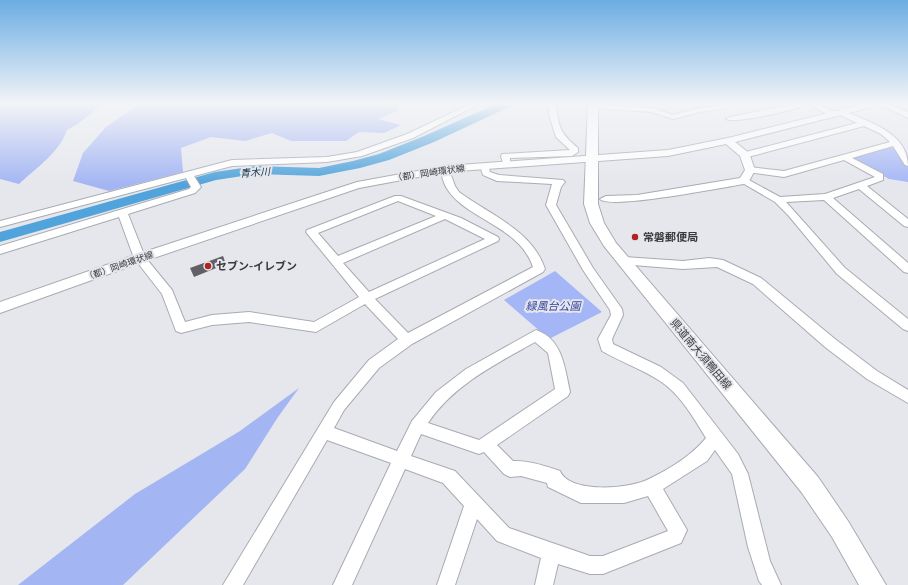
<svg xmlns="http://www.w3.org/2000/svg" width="908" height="585" viewBox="0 0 908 585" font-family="Georgia,'Noto Sans JP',serif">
<rect width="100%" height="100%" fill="#e5e7ed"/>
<path fill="#a4b6f6" d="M890 147 898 148 908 168V182L889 179 851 158Z
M555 271 602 312 549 339 504 300Z"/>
<path fill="#a3b5f3" d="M0 104H103L79 123 67 130C59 153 36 168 19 184L0 179Z
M139 104H399L397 111 378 119 401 125 384 133 359 132 346 141H291L272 133 245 141 211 137 181 148 183 172 109 191 73 181 83 153 106 127Z
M299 388 278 417 245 469 123 585H18L135 494 240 431Z"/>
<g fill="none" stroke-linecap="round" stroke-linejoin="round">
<path fill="#51a3db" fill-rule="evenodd" d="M496 104H511L509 107 434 142 389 160 360 168 319 176 256 174 216 180 0 242V232L215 172 256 166 319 168 353 161 379 154 424 136Z"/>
</g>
<path fill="#606167" d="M223 256 226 264 194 277 190 268Z"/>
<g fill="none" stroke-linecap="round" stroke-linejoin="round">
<g stroke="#a9abb2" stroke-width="2">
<path id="minor" d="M470 104H479L413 138 362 156 327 162 232 166 194 176 201 187 195 193 128 214 145 257 172 290 185 322 212 315 249 312 314 322 359 297 306 232 307 230 395 196H401L461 218 498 237 499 239 498 241 375 299 408 333 533 267C519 225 464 219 446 187 443 182 442 175 440 169L445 166 448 167 455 186 459 192C490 215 532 230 545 269L543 272 412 344 379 368 344 410 334 428 397 451 412 421 436 392 466 369 536 330C563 339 565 369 570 392L568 396 497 445 513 461C528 460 546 466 560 471 570 494 630 489 649 479 670 469 692 455 706 438 693 417 681 395 660 381 642 369 621 362 602 351L598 339 611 315 610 310 583 270 546 205 552 184 497 181 483 175 480 166 482 164H488L490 172 499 175 563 180 565 182 561 187 556 205 593 268 622 309 623 315 612 339 613 344 661 367 683 383 738 454 748 474 770 561 781 585H762L759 581 748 547 732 474 715 450 707 461 663 489 687 530 681 543 603 574H590L558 564 553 585H535L541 558 497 541 477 519 455 585H437L464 506 443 483 405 469 352 585H333L391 463 327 440 243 585H223L334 402 369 360 398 339 365 304 316 332 249 322 212 325 181 333 176 331 162 294 134 258 119 217 0 254V246L189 189 191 187 186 178 0 227V221L232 160 327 157 357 152 407 134ZM398 201 436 216 338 256 318 233ZM445 219 485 239 369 292 343 263ZM535 342 548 353 555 389 479 440 428 423C453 385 496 364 535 342ZM421 434 479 454 484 452 504 474 510 477 521 476 547 483 548 487 581 503H624L648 496 668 531 603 556H590L509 528 455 471 411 456Z
M549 104H556C558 127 561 134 578 148V152L572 156 510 158V167H504L501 156 502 154 570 150 556 137 549 115Z
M590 104 653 108 673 115 700 108 736 104 729 108 700 112 673 119 652 112 593 108 589 106Z
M794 104H806C799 110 732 124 726 119L730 117Z
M808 104H817L835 112 842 110C868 122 908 132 908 166L905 165 893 146 852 158 883 174V180L867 186 908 219V227L904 226 859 189 833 198 908 263V273L904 272 824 200 786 202 845 268 908 319V331L903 329 837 274 788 215 775 202 739 181 741 179H747L780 197 825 194 875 177 844 160 784 177 747 172V168L750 167 784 171 890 142 881 134 864 126 748 157H742V153L857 123 836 113 829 115Z
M624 257 683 261 709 258 723 260 761 278 835 339 877 371 908 390V403L867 379 825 347 753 284 717 267 683 269 620 264 618 261 620 258Z"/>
</g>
<g stroke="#a9abb2" stroke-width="2">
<path id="tertiary" d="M864 104H877L876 106 735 142 749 153 755 170 748 183 744 184C725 187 608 210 600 199L606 196 637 195 740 178 745 170 740 156 726 144 668 156 445 172 359 188 145 261 0 313V302L135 255 357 182 445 166 668 150 728 138Z
M879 104H889L908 112V118Z"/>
</g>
<g stroke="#a9abb2" stroke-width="2">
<path id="secondary" d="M588 104H598V204L604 223 616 243 818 477 848 521 886 585H859L832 537 802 493 604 246 590 223 584 204Z"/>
</g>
<use href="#minor" fill="#fff" fill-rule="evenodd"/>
<use href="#tertiary" fill="#fff" fill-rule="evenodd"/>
<use href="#secondary" fill="#fff" fill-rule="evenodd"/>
</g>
<linearGradient id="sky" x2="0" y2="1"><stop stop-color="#6bade3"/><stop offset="0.56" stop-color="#f3f4f7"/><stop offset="1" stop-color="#f3f4f7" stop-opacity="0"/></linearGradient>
<rect width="908" height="185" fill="url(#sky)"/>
<g fill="#b22225" stroke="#e5e7ed" stroke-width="1.5">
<circle cx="635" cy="237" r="4"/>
<circle cx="208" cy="266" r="4"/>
</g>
<g text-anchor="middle" stroke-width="4" stroke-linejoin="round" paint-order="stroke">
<g font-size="9" fill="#3b3b3e" stroke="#e5e7ed">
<text transform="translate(429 173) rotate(-8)" y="3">（都）岡崎環状線</text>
<text transform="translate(119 266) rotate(-19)" y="3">（都）岡崎環状線</text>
</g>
<g font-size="10" font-style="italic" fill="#10344b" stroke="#e5e7ed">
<text transform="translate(255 172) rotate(-4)" y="4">青木川</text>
</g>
<g font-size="11" font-weight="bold" fill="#3b3b3e" stroke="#e5e7ed" text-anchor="start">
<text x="643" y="241">常磐郵便局</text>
<text x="216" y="270">セブン-イレブン</text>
</g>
<g font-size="11" font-style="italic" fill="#3847a0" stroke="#e5e7ed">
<text x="553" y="310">緑風台公園</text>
</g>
<g font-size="11" fill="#3b3b3e" stroke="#e5e7ed">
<text transform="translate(701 354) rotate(50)" y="4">県道南大須鴨田線</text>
</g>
</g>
</svg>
